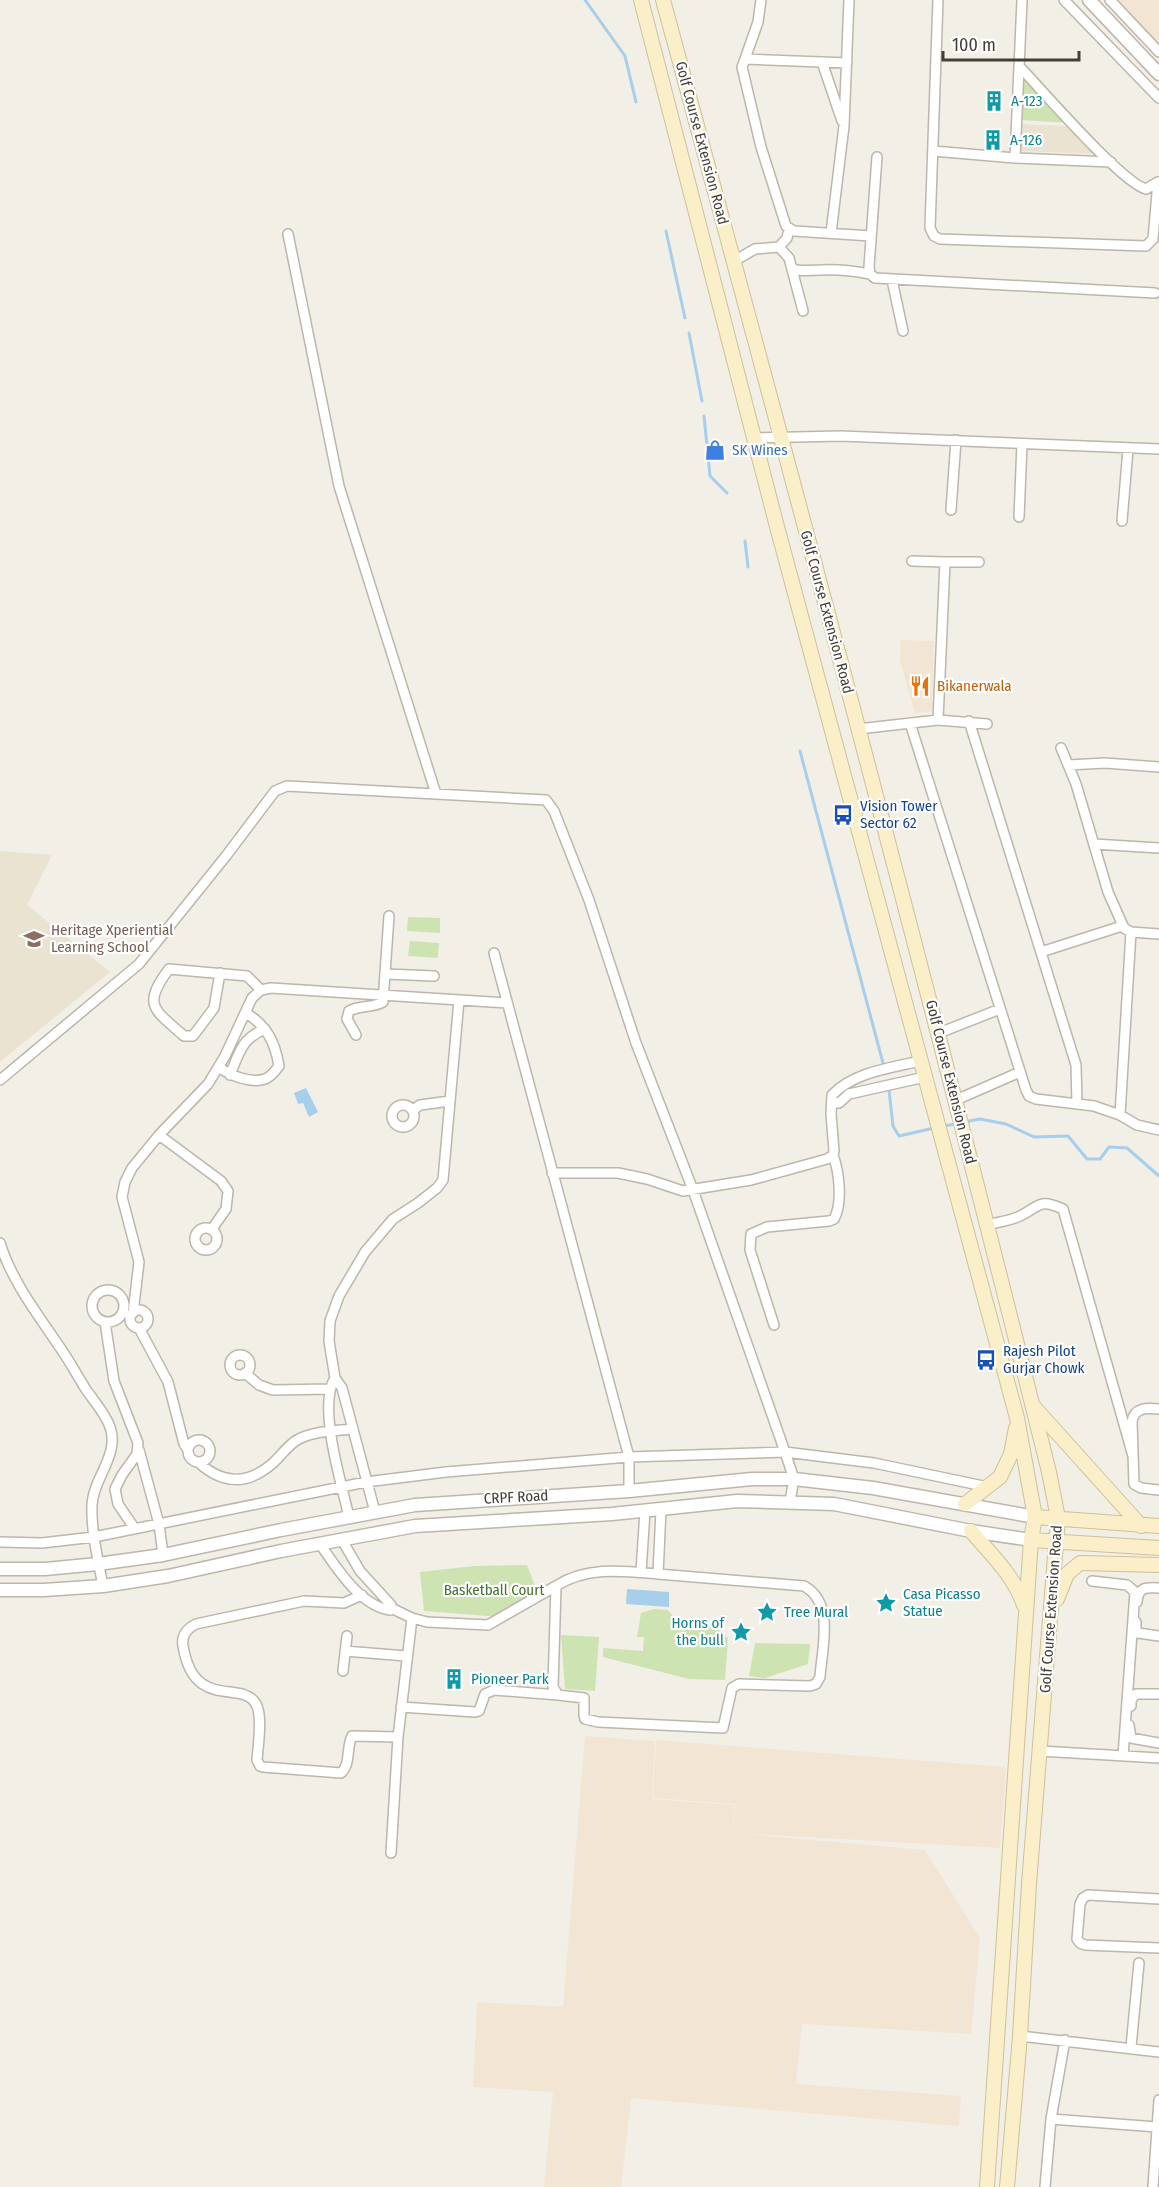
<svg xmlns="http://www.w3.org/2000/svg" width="1159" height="2187" viewBox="0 0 1159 2187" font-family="'Fira Sans Condensed',sans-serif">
<rect width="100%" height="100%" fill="#f2efe7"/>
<path fill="#f3e5d3" d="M1117 0H1159V39L1155 43Z
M901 640 934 641 932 711 915 713 900 661Z
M585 1736 655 1741 652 1799 734 1805 733 1834 735 1804 653 1798 656 1740 1006 1767 1000 1848 735 1833 925 1850 980 1938 971 2034 802 2024 796 2084 961 2096 959 2126 631 2098 621 2187H544L553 2092 473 2087 477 2002 563 2007Z"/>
<path fill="#eae3d1" d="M1021 124 1067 126 1096 154 1019 151Z
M0 851 52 855 27 905 110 972 0 1062Z"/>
<path fill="#cde3b2" d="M1021 72 1069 123 1020 120Z
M408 917 440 918V933L407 931Z
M410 941 439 943 438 958 408 956Z
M527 1565 537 1591 501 1617 424 1611 420 1572 474 1566Z
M654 1609 668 1610 679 1623 717 1628 728 1638 725 1680 689 1679 603 1657V1648L643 1651 644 1637H637L641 1613Z
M561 1635 599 1637 595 1691 565 1689Z
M755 1643 810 1644 808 1664 765 1678 749 1676Z"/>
<path fill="#a7ceeb" d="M306 1088 318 1112 309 1117 303 1103 298 1104 294 1093Z
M627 1589 669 1592V1607L626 1604Z"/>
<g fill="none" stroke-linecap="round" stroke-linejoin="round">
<path stroke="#a7ceeb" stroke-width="3" d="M585 0 625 56 636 102
M666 231 685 318
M689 333 702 401
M704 416 710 476 727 493
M745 541 748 567
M800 751 883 1063
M889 1090 893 1126 899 1136 934 1128
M964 1122 980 1119 1006 1124 1034 1137 1068 1136 1087 1159H1100L1109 1147 1127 1148 1159 1176
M943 1126 957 1124"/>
<g stroke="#bdb6aa" stroke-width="12">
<path id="minor" d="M938 0 930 228 934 236 940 239 1146 246 1153 239 1158 182 1146 189C1121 182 1042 90 1019 66
M1064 0 1159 98
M1110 0 1159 52
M745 59 758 22 761 0
M822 62 842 121
M847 63 745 59 742 67 761 147 786 226 794 231 871 236
M933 151 1015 158 1111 162
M877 157 869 267 870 274 875 278 1155 293
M1015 158 1022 0
M831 233 844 126 849 0
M288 234 339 486 436 794
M779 247 789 258 803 311
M734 261 755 249 779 247 787 238 789 229
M792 269C802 272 811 270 821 270 838 269 854 271 870 274
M892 280 903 331
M754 438 841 436 1159 449
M951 510 956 440
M1019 517 1022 444
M1122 521 1128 449
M912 561 945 562
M938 720 945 562H979
M969 721 1076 1065 1077 1104
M910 723 1026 1090 1029 1096 1036 1099 1094 1106 1120 1115 1137 1125 1159 1130
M858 729 938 720 987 724
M1061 748 1076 784 1108 892 1124 928 1131 932 1159 934
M1068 765 1105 763 1159 767
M1094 844 1159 848
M1041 952 1122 926
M494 953 629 1457V1491
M220 973 214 1008 193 1036H184C155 1010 141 1006 169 969L247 976 261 990
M386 974 434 976
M939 1033 1000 1009
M356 1035 347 1019 349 1011C360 1005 373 1008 383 1002L389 916
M219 1067C229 1075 251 1084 265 1079 271 1077 275 1071 279 1066 275 1042 267 1026 246 1013
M230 1075C239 1053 242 1038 265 1029
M0 1080 139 964 226 856 275 791 287 786 546 800 554 811 589 900 636 1043 693 1190 785 1452 794 1479 790 1501
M956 1100 1020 1072
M832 1102 839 1103 849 1094 925 1077
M392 1116a11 11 0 1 1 22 0a11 11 0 1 1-22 0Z
M413 1110 420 1105 450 1101
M1120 1115 1131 932
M159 1135 221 1181 228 1191 226 1209 212 1229
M552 1173H618L647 1179 683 1191 751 1180 827 1159 833 1155 834 1151 831 1114 832 1095C854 1072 890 1068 920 1061
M987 1225C998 1222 1010 1221 1020 1216 1040 1206 1039 1198 1063 1209L1133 1456
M195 1239a11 11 0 1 1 22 0a11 11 0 1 1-22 0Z
M0 1243C12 1282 39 1316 61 1349 70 1362 77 1375 85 1388 93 1400 105 1413 110 1427 120 1455 93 1478 92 1505 91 1531 98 1560 103 1586
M92 1306a16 16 0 1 1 32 0a16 16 0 1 1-32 0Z
M130 1319a9 9 0 1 1 18 0a9 9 0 1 1-18 0Z
M133 1313 139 1262 122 1197 125 1182 132 1168 159 1135 208 1084 225 1056 252 998 261 990 271 988 507 1003
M105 1322 114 1381 138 1443 137 1454 122 1475 115 1489 118 1504 135 1529
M774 1325 750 1250 751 1234 767 1227 829 1221 834 1219C843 1203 839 1171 833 1155
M139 1328 168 1382 184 1444 188 1450
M230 1365a10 10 0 1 1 20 0a10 10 0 1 1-20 0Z
M245 1373 259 1385 273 1390 330 1389
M335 1378C317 1406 342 1485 349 1517
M1159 1409C1147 1408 1134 1407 1132 1422L1134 1484 1141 1488 1159 1490
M188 1451a11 11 0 1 1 22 0a11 11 0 1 1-22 0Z
M139 1450 159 1524 163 1555
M198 1462C222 1484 247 1486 273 1463 281 1456 287 1446 297 1440 312 1431 335 1431 352 1429
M375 1512 342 1388 335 1378 329 1341 330 1321 339 1296 365 1252 393 1219 418 1203 437 1188 443 1180 459 1000
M0 1542 42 1543 94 1537 366 1482 446 1472 629 1457 785 1452 874 1463 988 1487
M320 1544C336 1567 360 1606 390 1610L391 1605 360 1571 342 1540
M641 1572 645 1511
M658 1574C624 1571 587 1566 556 1586L553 1687 558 1695 584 1698V1715L585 1719 598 1722 723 1728 732 1688 739 1684 810 1686 816 1684 820 1677C822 1647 835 1603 804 1586L658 1574 661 1510
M1092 1581 1127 1585 1135 1592 1123 1756
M362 1595 344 1603 304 1601 196 1624C188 1628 181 1635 183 1646 194 1712 242 1679 256 1704 263 1716 258 1746 257 1760L260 1766 263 1767 341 1773C351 1764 346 1748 352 1736L398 1737
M1137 1602C1138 1587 1146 1587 1159 1588
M391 1608 412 1618 427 1622 488 1625 556 1586
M1136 1622V1630L1138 1633 1159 1636
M345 1651 406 1656
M343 1671 347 1636
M1131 1706V1700L1136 1694H1159
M401 1707 475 1712 479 1711 485 1694 494 1690 558 1695
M1129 1725 1131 1738 1159 1743
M1040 1751 1159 1758
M391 1853 398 1737 412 1618
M1159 1899 1088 1895 1083 1898 1080 1904 1077 1939 1080 1943 1085 1945 1159 1948
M1020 2036 1159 2052
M1131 2047 1139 1963
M1051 2119 1157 2127
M1045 2187 1051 2119 1065 2040
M1153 2187 1159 2100"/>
</g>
<g stroke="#bdb6aa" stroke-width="15">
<path id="tertiary" d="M1089 0 1159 74
M0 1569H45L98 1564 163 1555 281 1530 415 1505 629 1491 752 1479H794L873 1488 1035 1517
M0 1590H44L103 1586 168 1576 281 1551 415 1526 612 1514 737 1501 834 1504 971 1531 1031 1540"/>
</g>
<g stroke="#cfc199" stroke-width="16">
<path id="secondary" d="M641 0 776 523 1017 1418 1035 1517 1031 1540 987 2187
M663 0C796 490 927 980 1049 1472L1058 1518 1029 1884 1020 2036 1007 2187
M1034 1407 1141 1526
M965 1504 1000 1477 1011 1454 1016 1428
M1035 1517 1159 1526
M971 1531C991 1554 1014 1576 1024 1605
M1031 1540 1159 1548
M1057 1599 1067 1574 1080 1563 1159 1565"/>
</g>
<use href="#minor" stroke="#fff" stroke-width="9"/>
<use href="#tertiary" stroke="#fff" stroke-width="12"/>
<use href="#secondary" stroke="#faefc8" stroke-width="14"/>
</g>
<defs>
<g id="building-bare" transform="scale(1.62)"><path d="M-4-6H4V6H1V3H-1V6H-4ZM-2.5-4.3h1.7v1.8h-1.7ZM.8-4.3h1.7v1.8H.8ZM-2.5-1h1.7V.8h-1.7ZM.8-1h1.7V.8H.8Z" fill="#0f9aa8" stroke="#fff" stroke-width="2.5" paint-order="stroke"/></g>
<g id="shop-bare" transform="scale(1.62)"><path d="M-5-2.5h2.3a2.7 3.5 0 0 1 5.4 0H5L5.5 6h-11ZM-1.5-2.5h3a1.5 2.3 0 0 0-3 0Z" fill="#3f7fe0" stroke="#fff" stroke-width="2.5" paint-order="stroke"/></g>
<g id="restaurant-bare" transform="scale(1.62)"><path d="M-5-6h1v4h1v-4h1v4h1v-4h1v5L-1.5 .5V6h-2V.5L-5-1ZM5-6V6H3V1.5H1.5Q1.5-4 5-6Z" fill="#e8710a" stroke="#fff" stroke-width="2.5" paint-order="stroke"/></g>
<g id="bus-bare" transform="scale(1.62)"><path d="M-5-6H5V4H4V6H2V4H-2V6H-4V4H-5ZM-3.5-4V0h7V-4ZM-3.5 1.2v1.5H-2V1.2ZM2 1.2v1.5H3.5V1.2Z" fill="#1a4fb4" stroke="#fff" stroke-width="2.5" paint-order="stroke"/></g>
<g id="school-bare" transform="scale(1.62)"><path d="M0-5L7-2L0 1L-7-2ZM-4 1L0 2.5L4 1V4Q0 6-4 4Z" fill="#8d6e63" stroke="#fff" stroke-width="2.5" paint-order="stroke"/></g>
<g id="sight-bare" transform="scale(1.62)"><path d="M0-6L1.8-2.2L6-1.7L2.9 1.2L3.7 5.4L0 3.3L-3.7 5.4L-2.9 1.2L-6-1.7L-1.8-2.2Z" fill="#0f9aa8" stroke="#fff" stroke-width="2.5" paint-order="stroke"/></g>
</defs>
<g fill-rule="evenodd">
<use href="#building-bare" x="994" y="101"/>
<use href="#building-bare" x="993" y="140"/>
<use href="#shop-bare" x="715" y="450"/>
<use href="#restaurant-bare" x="920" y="686"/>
<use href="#bus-bare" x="843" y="815"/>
<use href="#school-bare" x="34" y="939"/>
<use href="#bus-bare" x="986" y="1360"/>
<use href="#sight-bare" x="886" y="1603"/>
<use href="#sight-bare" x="767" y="1612"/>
<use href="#sight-bare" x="741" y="1632"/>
<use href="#building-bare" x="454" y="1679"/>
</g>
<g text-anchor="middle" stroke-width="4.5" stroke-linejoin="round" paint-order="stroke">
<g font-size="15" fill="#0d838f" stroke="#fff" text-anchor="start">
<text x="1011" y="106">A-123</text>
<text x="1010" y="145">A-126</text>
<text x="903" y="1599">Casa Picasso<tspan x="903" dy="17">Statue</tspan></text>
<text x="784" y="1617">Tree Mural</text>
<text x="724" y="1628" text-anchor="end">Horns of<tspan x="724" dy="17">the bull</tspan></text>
<text x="471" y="1684">Pioneer Park</text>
</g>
<g font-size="15" fill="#443f36" stroke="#fff">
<text transform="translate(702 143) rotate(75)" y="5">Golf Course Extension Road</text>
<text transform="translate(827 612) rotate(75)" y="5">Golf Course Extension Road</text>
<text transform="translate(951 1082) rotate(76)" y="5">Golf Course Extension Road</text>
<text transform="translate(516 1497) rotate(-3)" y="5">CRPF Road</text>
<text transform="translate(1051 1609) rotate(-86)" y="5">Golf Course Extension Road</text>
</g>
<g font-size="15" fill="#366cbe" stroke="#fff" text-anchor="start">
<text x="732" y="455">SK Wines</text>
</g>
<g font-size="15" fill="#c56008" stroke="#fff" text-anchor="start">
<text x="937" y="691">Bikanerwala</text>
</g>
<g font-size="15" fill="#164399" stroke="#fff" text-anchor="start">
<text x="860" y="811">Vision Tower<tspan x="860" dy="17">Sector 62</tspan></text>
<text x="1003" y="1356">Rajesh Pilot<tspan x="1003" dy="17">Gurjar Chowk</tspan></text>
</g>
<g font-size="15" fill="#785e54" stroke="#fff" text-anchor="start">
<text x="51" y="935">Heritage Xperiential<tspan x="51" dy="17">Learning School</tspan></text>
</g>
<g font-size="15" fill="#47722e" stroke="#fff">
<text x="494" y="1595">Basketball Court</text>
</g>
</g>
<path d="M943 51v9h136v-9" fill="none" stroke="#443f36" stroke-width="3"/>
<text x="952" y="51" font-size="18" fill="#443f36" stroke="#ffffff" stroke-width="4.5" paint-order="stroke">100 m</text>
</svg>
